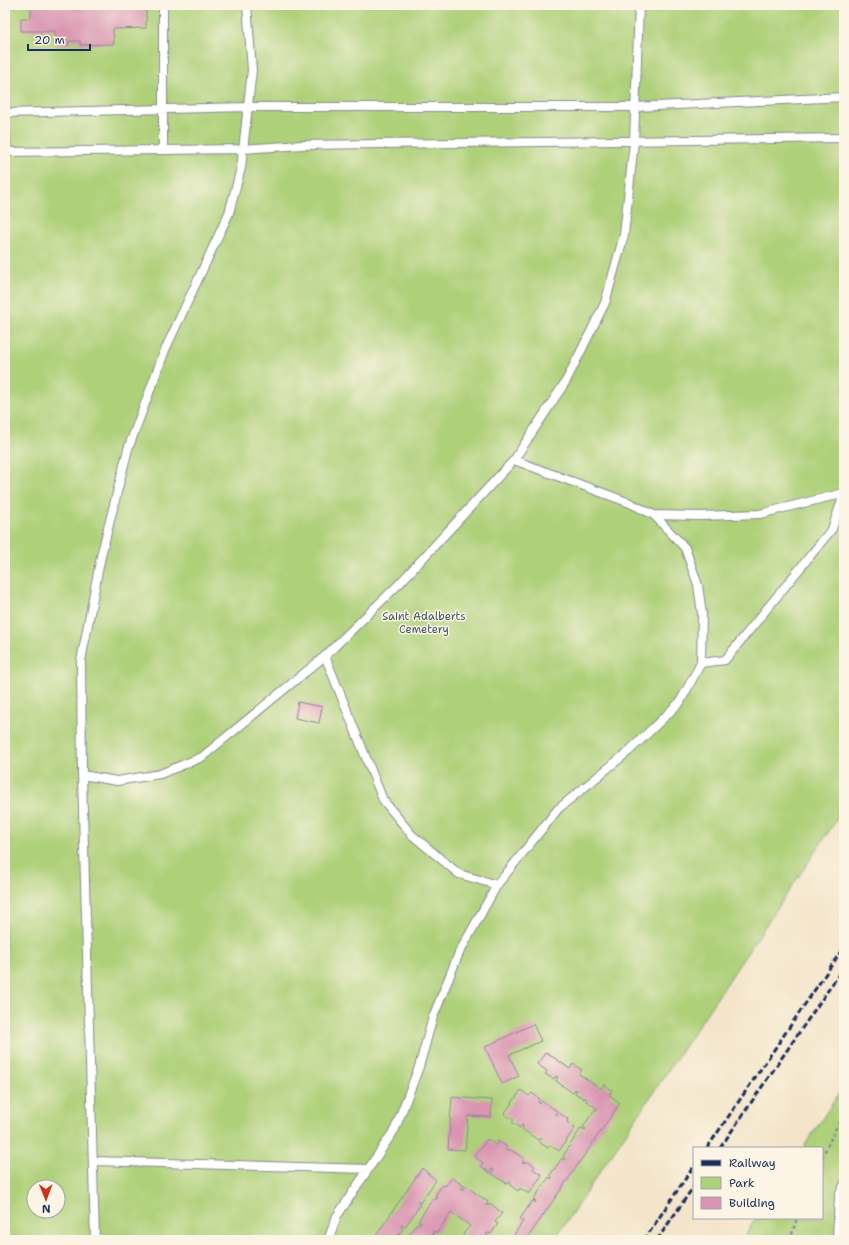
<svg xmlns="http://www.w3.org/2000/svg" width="849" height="1245" viewBox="0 0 849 1245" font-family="'Shantell Sans',sans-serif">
<rect width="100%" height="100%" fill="#fcf5e5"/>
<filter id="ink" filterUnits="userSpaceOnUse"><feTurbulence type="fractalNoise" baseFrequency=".025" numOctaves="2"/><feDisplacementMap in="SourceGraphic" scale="8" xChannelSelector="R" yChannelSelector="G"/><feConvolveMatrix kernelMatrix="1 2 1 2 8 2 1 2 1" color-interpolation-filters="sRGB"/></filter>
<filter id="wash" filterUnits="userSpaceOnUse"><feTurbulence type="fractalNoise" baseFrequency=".012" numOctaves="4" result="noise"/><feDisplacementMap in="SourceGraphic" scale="16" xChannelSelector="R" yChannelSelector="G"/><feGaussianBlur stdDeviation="0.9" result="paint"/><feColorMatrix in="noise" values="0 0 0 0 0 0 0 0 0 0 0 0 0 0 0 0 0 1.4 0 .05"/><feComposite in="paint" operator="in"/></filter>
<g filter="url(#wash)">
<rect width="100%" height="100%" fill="#f4e5ca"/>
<path fill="#aed079" stroke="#64806c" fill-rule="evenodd" d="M5 5H844V809L554 1240H5ZM34 1187H58V1211H34Z
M844 1086V1240H742L756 1218H822V1148H803Z"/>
<g id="blocks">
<path fill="#d995b1" d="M31 5H146V28L113 29 114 44 80 45V41H69V45H55V31H21V18H31Z
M298 702 322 707 319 723 295 718Z
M533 1024 541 1041 509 1055 519 1076 502 1084 485 1047Z
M546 1052 570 1069 573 1064 582 1070 579 1074 601 1089 604 1084 612 1090 609 1095 620 1103 529 1236V1240H511L523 1221 520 1219 532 1201 535 1203 536 1201 533 1200 549 1177 551 1179 552 1177 550 1175 562 1158 564 1160 565 1158 563 1156 581 1128 585 1130 586 1129 583 1127 595 1109 597 1111 598 1109 586 1101 587 1099 585 1097 584 1099 575 1093 577 1090 575 1089 573 1093 556 1081 558 1077 556 1076 554 1079 545 1074 547 1071 537 1064Z
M521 1090 529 1096 532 1093 540 1099 538 1102 540 1104 542 1101 557 1111 556 1114 557 1115 559 1113 568 1119 567 1122 575 1128 559 1151 550 1145 548 1148 539 1142 541 1139 540 1138 538 1140 522 1129 524 1127 522 1125 520 1128 512 1122 514 1120 504 1114Z
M452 1097 492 1100 491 1117 468 1116 465 1150 448 1149Z
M487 1139 496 1145 498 1141 507 1147 505 1150 507 1152 509 1149 525 1159 522 1162 525 1163 527 1161 535 1166 533 1169 542 1175 529 1194 520 1188 518 1191 510 1185 512 1182 510 1181 508 1184 492 1174 494 1170 492 1169 490 1173 481 1166 483 1163 475 1157Z
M422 1168 436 1180 420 1203 418 1201 417 1202 420 1205 405 1227 402 1225 401 1227 403 1229 396 1240H373Z
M452 1178 464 1186 461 1188 463 1190 466 1186 488 1202 486 1205 488 1206 490 1203 502 1213 495 1222 498 1224 491 1234 488 1233 486 1234 489 1236 486 1240H460L462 1237 465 1239 463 1234 470 1226 451 1212 437 1233 433 1231 432 1233 434 1234 431 1240H405L417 1223 420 1224 421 1222 418 1221 433 1198 436 1200 437 1198 435 1196 442 1185 445 1186Z"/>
</g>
</g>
<g filter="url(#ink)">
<use href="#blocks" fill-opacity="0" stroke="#888a94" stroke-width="1"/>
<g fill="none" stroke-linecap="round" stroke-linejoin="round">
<g stroke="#888a94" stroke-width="10">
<path id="lane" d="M5 113 248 107H636L844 97
M5 130 7 152
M163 150V5
M5 152 243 149 303 145 844 138
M654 515 700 516 760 514 844 493
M325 656 383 800 412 835 459 874 497 885
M701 663 725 660 832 529 844 494
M82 775 117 781 160 774 202 757 325 656 399 584 514 460 566 381 605 303 624 235 634 142 639 5
M94 1161 368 1169
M95 1240 82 775 81 661 101 556 128 449 165 350 229 213 241 168 252 70 247 5
M328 1240 337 1216 395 1129 419 1067 433 1017 459 953 497 885 558 809 629 751 680 702 701 663 702 614 698 585 685 548 654 515 630 503 514 460
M837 1240 839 1196 844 1185"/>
</g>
<path stroke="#888a94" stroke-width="2.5" stroke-dasharray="3 3" stroke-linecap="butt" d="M822 1157 844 1112
M790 1240 797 1218"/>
<use href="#lane" stroke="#fff" stroke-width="8"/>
<path stroke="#1b2f5e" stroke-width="3" stroke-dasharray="6 3" stroke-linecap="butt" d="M707 1148 844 947
M720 1148 844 967
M644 1240 694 1166
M657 1240 694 1186"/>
</g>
</g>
<g text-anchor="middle" stroke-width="3" stroke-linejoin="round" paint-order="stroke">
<g font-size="11" fill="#405765" stroke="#fcf5e5">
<text x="424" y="620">Saint Adalberts<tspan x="424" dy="13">Cemetery</tspan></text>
</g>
</g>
<rect width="849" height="1245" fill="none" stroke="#fcf5e5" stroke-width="20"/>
<rect x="693" y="1147" width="130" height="72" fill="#fcf5e5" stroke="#a2a6af"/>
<rect x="701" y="1160" width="20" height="6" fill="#1b2f5e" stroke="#a2a6af"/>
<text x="729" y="1167" font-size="12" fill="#1b2f5e">Railway</text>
<rect x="701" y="1177" width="20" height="12" fill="#aed079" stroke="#a2a6af"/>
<text x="729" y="1187" font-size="12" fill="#1b2f5e">Park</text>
<rect x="701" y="1197" width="20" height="12" fill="#d995b1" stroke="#a2a6af"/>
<text x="729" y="1207" font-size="12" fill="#1b2f5e">Building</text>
<g transform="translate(46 1199) rotate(179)"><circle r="19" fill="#fcf5e5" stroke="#a2a6af"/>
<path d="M0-3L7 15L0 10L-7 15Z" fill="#c8321e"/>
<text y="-6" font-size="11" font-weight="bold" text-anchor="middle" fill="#1b2f5e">N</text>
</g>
<path d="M28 44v6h62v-6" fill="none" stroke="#1b2f5e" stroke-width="2"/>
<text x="34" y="44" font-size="12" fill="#1b2f5e" stroke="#fcf5e5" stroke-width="3" paint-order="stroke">20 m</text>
</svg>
